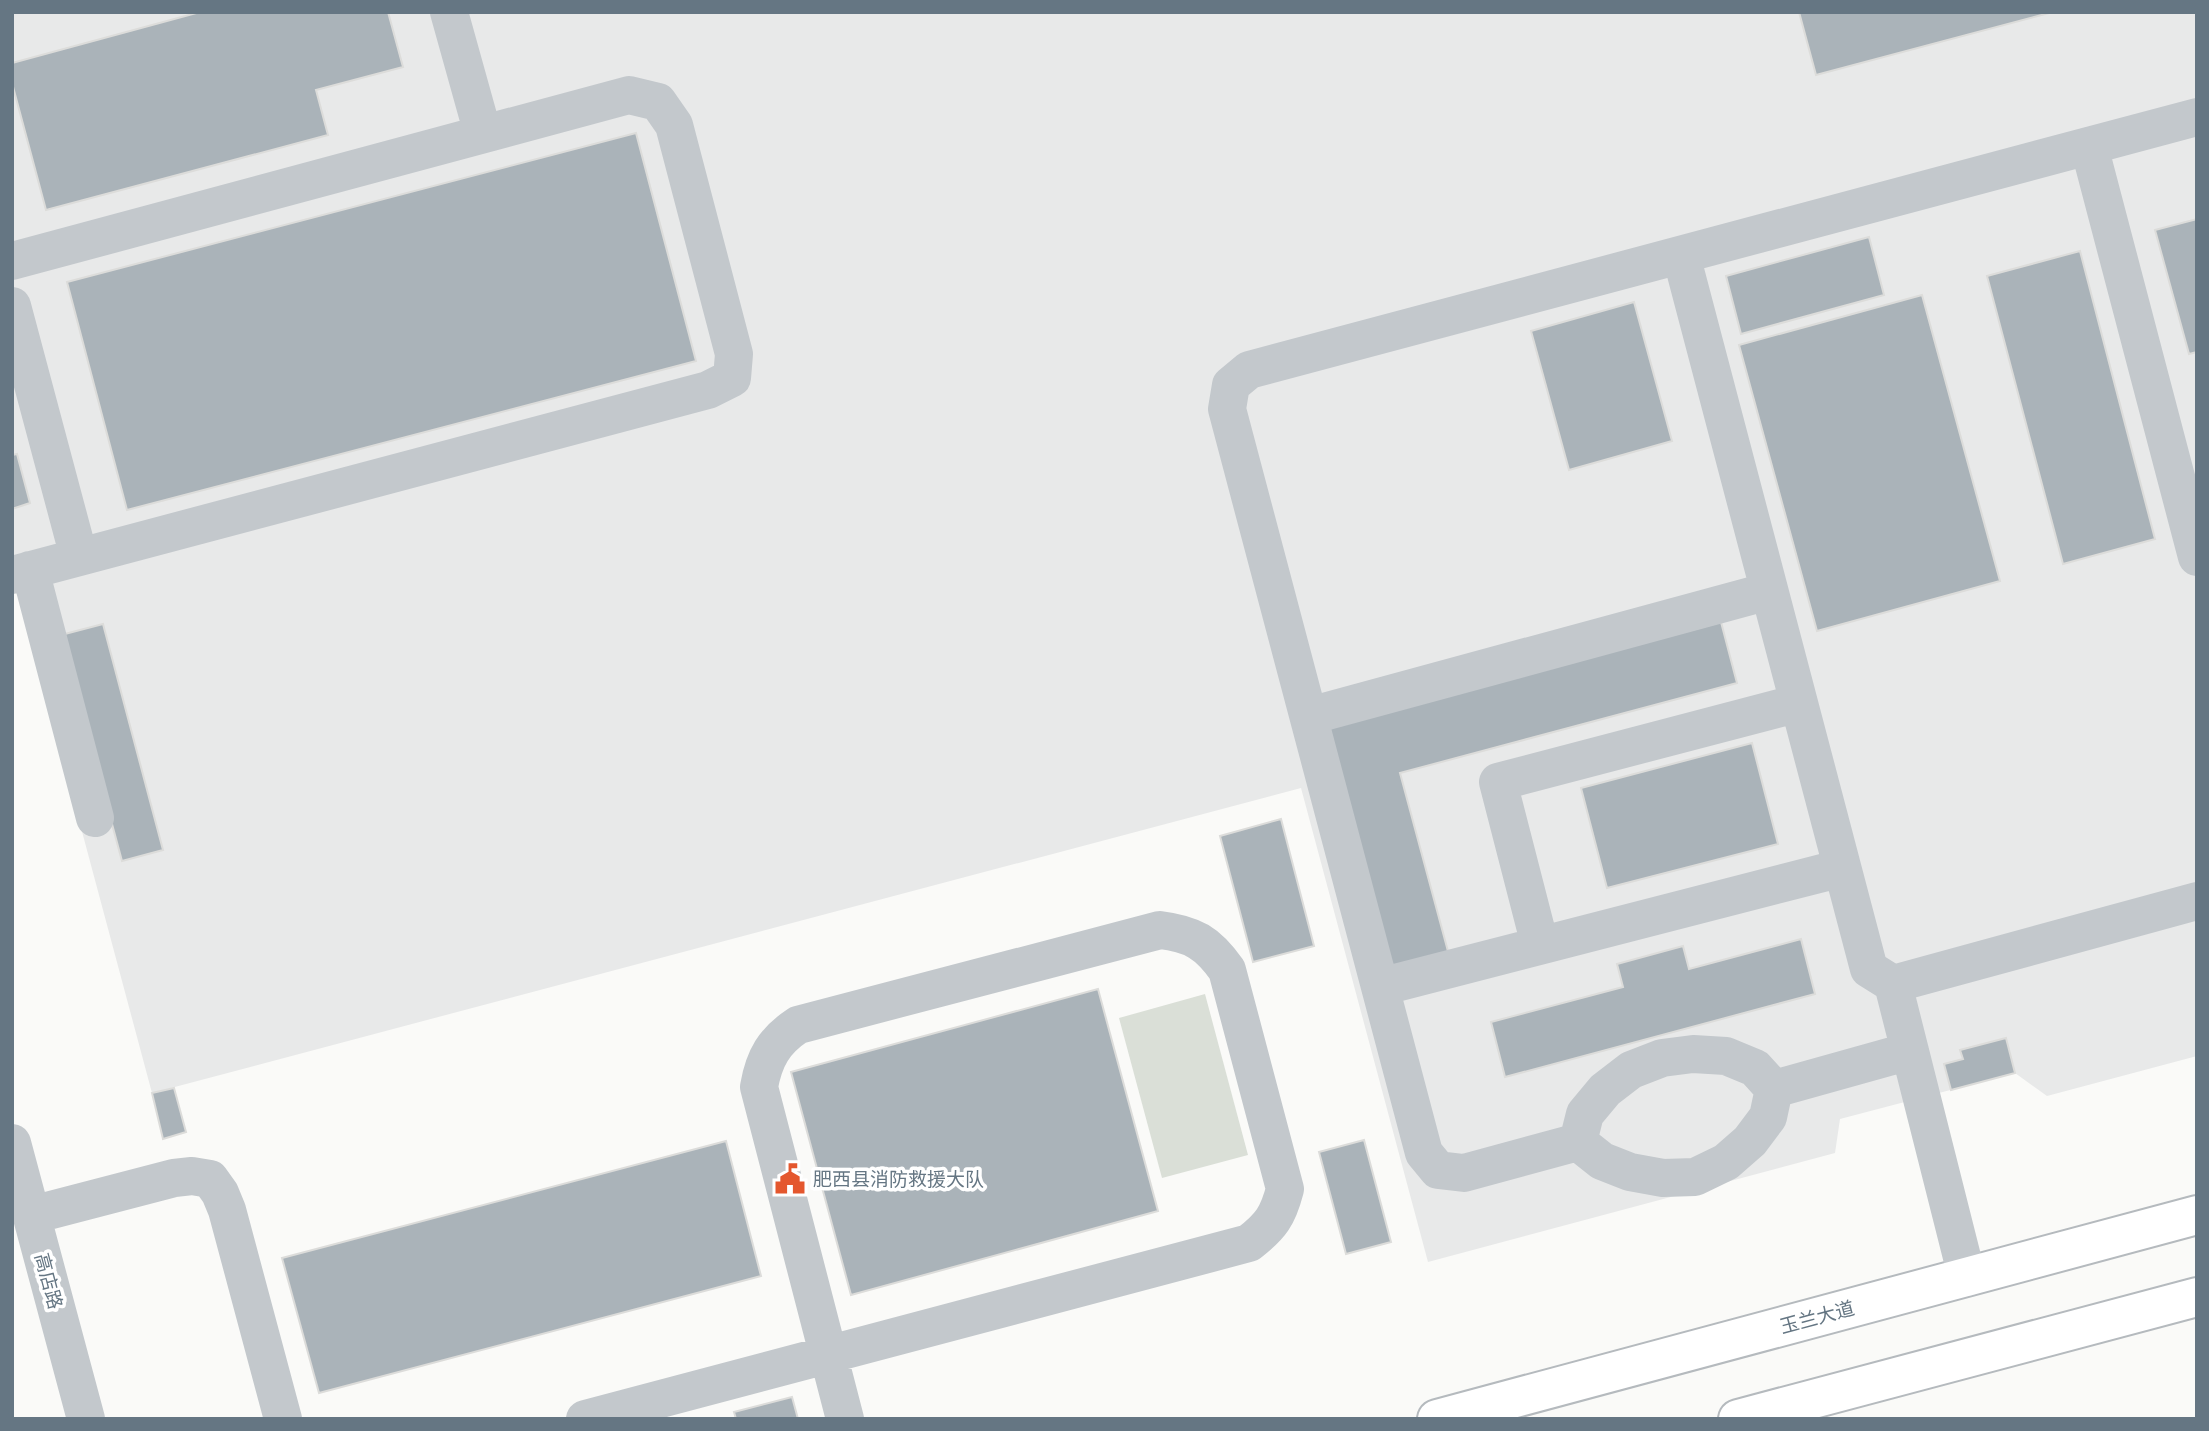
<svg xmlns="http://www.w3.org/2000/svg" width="2209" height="1431" viewBox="0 0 2209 1431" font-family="Mulish,'Noto Sans SC',sans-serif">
<rect width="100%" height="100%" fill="#fafaf8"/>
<path fill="#e8e9e9" d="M12 12H2197V1056L2047 1096 2015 1073 1840 1119 1835 1153 1428 1262 1301 788 152 1093 12 570Z"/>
<path fill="#dadfd7" d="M1205 994 1248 1155 1162 1178 1119 1018Z"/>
<path fill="#aab3b9" stroke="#dcdcda" stroke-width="2" d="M200 12H388L403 67 316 90 328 135 46 210 12 83V63Z
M1799 12H2053L1816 75Z
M636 133 696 361 127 510 67 282Z
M2197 219V352L2189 354 2155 230Z
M1869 237 1884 295 1741 334 1726 276Z
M2080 251 2155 539 2063 564 1987 276Z
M1922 295 2000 581 1817 631 1739 345Z
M1634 302 1672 441 1569 470 1531 331Z
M17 454 30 503 12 509V455Z
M1721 622 1737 683 1400 773 1449 955 1390 971 1324 728Z
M103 624 163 850 122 861 61 635Z
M1752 743 1778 844 1607 888 1581 788Z
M1281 819 1314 946 1253 962 1220 836Z
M1801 939 1815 994 1505 1077 1491 1022 1623 987 1617 964 1683 946 1689 969Z
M1098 989 1158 1211 851 1295 791 1072Z
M2006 1038 2015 1073 1951 1090 1944 1064 1963 1059 1960 1050Z
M174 1088 186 1132 163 1139 152 1093Z
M1364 1140 1391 1242 1346 1254 1319 1152Z
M726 1141 761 1276 319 1393 282 1258Z
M792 1397 798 1419H736L734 1412Z"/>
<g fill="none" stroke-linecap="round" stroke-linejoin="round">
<g stroke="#b5babe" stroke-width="42">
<path id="major" d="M1437 1419 2197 1215
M1738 1419 2197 1297"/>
</g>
<path stroke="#c3c8cc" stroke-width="38" d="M449 12 483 134
M2089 146 2197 557
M1681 255 1869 969 1893 984
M12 261 629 95 658 102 674 125 734 354 732 378 708 390 12 575
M12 306 79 557
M30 570 95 818
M1309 716 1769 591
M1540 945 1498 782 1799 703
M1380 987 1842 868
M1693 1054 1726 1056 1755 1068 1774 1089 1768 1117 1750 1141 1726 1162 1695 1177 1663 1178 1630 1172 1602 1161 1578 1142 1585 1114 1605 1090 1631 1070 1662 1058Z
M1774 1089 1910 1051
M1578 1142 1464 1173 1438 1170 1424 1153 1227 409 1231 385 1249 370 2197 117
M12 1143 86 1419
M32 1215 174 1178 192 1176 210 1179 220 1193 227 1210 283 1419
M1967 1277 1893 984 2197 901
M585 1419 1249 1243C1271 1226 1278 1216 1285 1189L1227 970C1208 943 1193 934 1160 930L798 1025C774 1041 764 1058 759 1087L845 1419"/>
<use href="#major" stroke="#fff" stroke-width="38"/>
</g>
<defs>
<g id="civic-bare" transform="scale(2.415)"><path d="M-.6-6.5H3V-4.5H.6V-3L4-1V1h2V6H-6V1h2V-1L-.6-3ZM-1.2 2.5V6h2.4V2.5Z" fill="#e4572e" stroke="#fff" stroke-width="2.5" paint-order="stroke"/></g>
</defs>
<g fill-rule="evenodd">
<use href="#civic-bare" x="790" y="1179"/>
</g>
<g text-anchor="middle" stroke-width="7" stroke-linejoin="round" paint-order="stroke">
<g font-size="19" fill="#657683" stroke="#fff" text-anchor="start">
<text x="813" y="1186">肥西县消防救援大队</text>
</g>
<g font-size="19" fill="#657683" stroke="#fff">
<text transform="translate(49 1281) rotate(75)" y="7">高店路</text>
<text transform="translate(1817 1317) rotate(-15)" y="7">玉兰大道</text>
</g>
</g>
<rect width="2209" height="1431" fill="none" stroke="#657683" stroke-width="28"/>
</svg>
